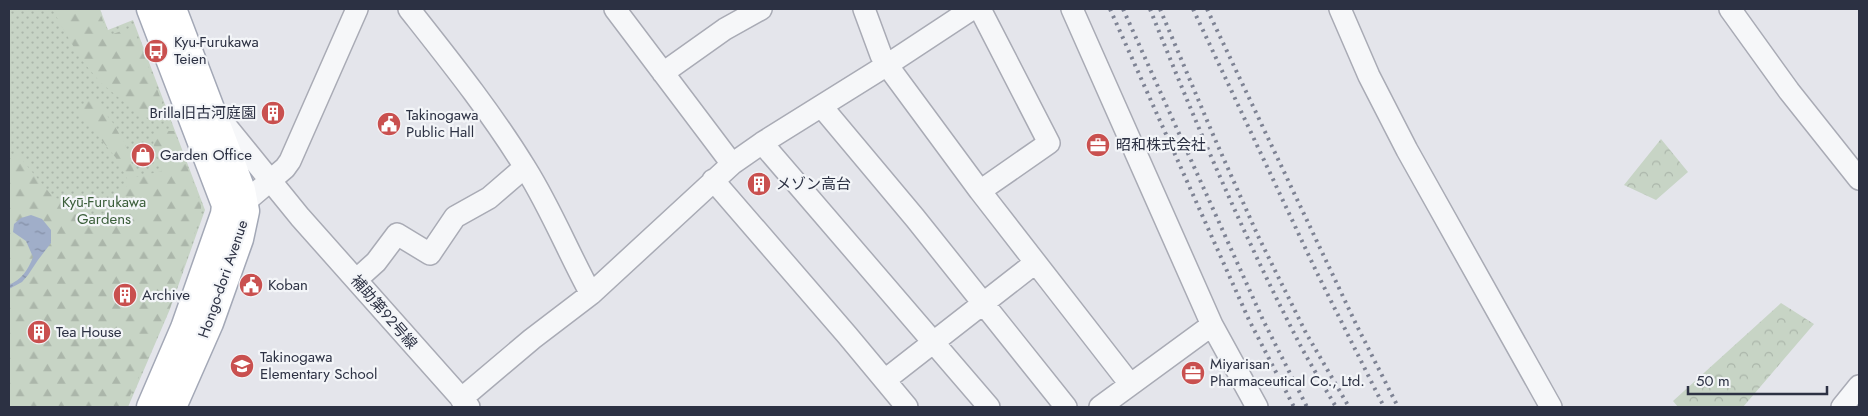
<svg xmlns="http://www.w3.org/2000/svg" width="1868" height="416" viewBox="0 0 1868 416" font-family="Jost,'Noto Sans JP',sans-serif">
<defs>
<pattern id="grass-dots" width="8" height="8" patternUnits="userSpaceOnUse" patternTransform="scale(1.25)"><rect width="8" height="8" fill="#c7d4c5"/><path d="M2 2h.1M6 6h.1" fill="none" stroke="#abb6aa" stroke-width="1.8" stroke-linecap="round"/></pattern>
<pattern id="forest-firs" width="22" height="20" patternUnits="userSpaceOnUse" patternTransform="scale(1.25)"><rect width="22" height="20" fill="#c7d4c5"/><path d="M5 1l3.5 6h-7zM16 11l3.5 6h-7z" fill="#abb6aa"/></pattern>
<pattern id="park-crowns" width="20" height="18" patternUnits="userSpaceOnUse" patternTransform="scale(1.25)"><rect width="20" height="18" fill="#c7d4c5"/><path d="M2 6a3 3 0 1 1 6 0M12 15a3 3 0 1 1 6 0" fill="none" stroke="#abb6aa"/></pattern>
<pattern id="water-ripples" width="26" height="14" patternUnits="userSpaceOnUse" patternTransform="scale(1.25)"><rect width="26" height="14" fill="#a0aec9"/><path d="M2 4q2-2 4 0t4 0M15 11q2-2 4 0t4 0" fill="none" stroke="#838ea5"/></pattern>
</defs>
<rect width="100%" height="100%" fill="#e4e5eb"/>
<path fill="url(#grass-dots)" d="M9 9H100L108 30 133 20 205 210 170 309 128 407H9Z"/>
<path fill="url(#forest-firs)" d="M52 9H99L107 33 110 35 133 27 162 102 158 115 150 118 142 117 100 82 80 58Z
M92 97 113 123 125 144 136 177 162 171 154 146 153 137 161 131H174L201 204V214L170 308 125 407H9V159L17 154 53 197 73 204 89 222 108 219 116 204 118 193 130 184 116 158 77 110Z"/>
<path fill="url(#park-crowns)" d="M1661 139 1688 172 1656 200 1624 185Z
M1781 303 1814 324 1743 407H1678L1673 401Z"/>
<path fill="url(#water-ripples)" d="M31 215 42 219 51 230V243L38 260 28 275 22 282 9 289V285C22 279 28 270 33 257L26 241 13 232 14 224 21 218Z"/>
<g fill="none" stroke-linecap="round" stroke-linejoin="round">
<g stroke="#a9abb5" stroke-width="24">
<path id="minor" d="M409 9C450 61 491 112 526 169 551 209 568 252 591 294
M615 9 732 164
M864 9 881 55 887 65 980 191 1130 384
M1072 9 1212 325 1257 407
M1340 9 1369 76 1407 150 1551 407
M1730 9 1789 91 1859 179
M663 73 725 29 761 9
M822 107 915 218 1066 407
M218 116 300 217 469 407
M762 143 989 407
M713 180 847 335 907 407
M980 191 1049 143 980 9
M235 213 245 202 285 168 290 161 357 9
M356 280 376 262 397 234 430 254 455 217 489 198 525 167
M885 380 1035 263
M461 399 532 339 591 294 732 164 762 143 887 65 972 9
M1100 407 1212 325
M1842 407 1859 386"/>
</g>
<g stroke="#a3a8b6" stroke-width="29">
<path id="major" d="M150 9 225 205 224 214 184 328 150 407
M173 9 242 190 246 211 240 239 210 323 173 407"/>
</g>
<use href="#minor" stroke="#f6f7f9" stroke-width="21"/>
<use href="#major" stroke="#fff" stroke-width="26"/>
<path stroke="#7e8394" stroke-width="4" stroke-dasharray="2.5 5" stroke-linecap="butt" d="M1110 9 1249 320 1294 407
M1123 9 1263 320 1307 407
M1150 9C1194 119 1240 228 1295 335 1307 359 1322 383 1336 407
M1160 9 1214 137 1258 236 1306 333 1349 407
M1193 9 1317 273 1384 407
M1207 9 1356 324 1398 407"/>
</g>
<defs>
<g id="bus-disc" transform="scale(1.25)"><circle r="9.5" fill="#c9504f" stroke="#f3f5f8"/><path d="M-5-6H5V4H4V6H2V4H-2V6H-4V4H-5ZM-3.5-4V0h7V-4ZM-3.5 1.2v1.5H-2V1.2ZM2 1.2v1.5H3.5V1.2Z" fill="#fff"/></g>
<g id="building-disc" transform="scale(1.25)"><circle r="9.5" fill="#c9504f" stroke="#f3f5f8"/><path d="M-4-6H4V6H1V3H-1V6H-4ZM-2.5-4.3h1.7v1.8h-1.7ZM.8-4.3h1.7v1.8H.8ZM-2.5-1h1.7V.8h-1.7ZM.8-1h1.7V.8H.8Z" fill="#fff"/></g>
<g id="civic-disc" transform="scale(1.25)"><circle r="9.5" fill="#c9504f" stroke="#f3f5f8"/><path d="M-.6-6.5H3V-4.5H.6V-3L4-1V1h2V6H-6V1h2V-1L-.6-3ZM-1.2 2.5V6h2.4V2.5Z" fill="#fff"/></g>
<g id="office-disc" transform="scale(1.25)"><circle r="9.5" fill="#c9504f" stroke="#f3f5f8"/><path d="M-6-3h4V-5.5h4V-3h4V5H-6ZM-1-4.5V-3h2v-1.5ZM-6 0V1H6V0Z" fill="#fff"/></g>
<g id="shop-disc" transform="scale(1.25)"><circle r="9.5" fill="#c9504f" stroke="#f3f5f8"/><path d="M-5-2.5h2.3a2.7 3.5 0 0 1 5.4 0H5L5.5 6h-11ZM-1.5-2.5h3a1.5 2.3 0 0 0-3 0Z" fill="#fff"/></g>
<g id="school-disc" transform="scale(1.25)"><circle r="9.5" fill="#c9504f" stroke="#f3f5f8"/><path d="M0-5L7-2L0 1L-7-2ZM-4 1L0 2.5L4 1V4Q0 6-4 4Z" fill="#fff"/></g>
</defs>
<g fill-rule="evenodd">
<use href="#bus-disc" x="156" y="51"/>
<use href="#building-disc" x="273" y="113"/>
<use href="#civic-disc" x="389" y="124"/>
<use href="#office-disc" x="1098" y="145"/>
<use href="#shop-disc" x="143" y="155"/>
<use href="#building-disc" x="759" y="184"/>
<use href="#civic-disc" x="251" y="285"/>
<use href="#building-disc" x="125" y="295"/>
<use href="#building-disc" x="39" y="332"/>
<use href="#school-disc" x="242" y="366"/>
<use href="#office-disc" x="1193" y="373"/>
</g>
<g text-anchor="middle" stroke-width="4.5" stroke-linejoin="round" paint-order="stroke">
<g font-size="15" fill="#2c3143" stroke="#f3f5f8" text-anchor="start">
<text x="174" y="47">Kyu-Furukawa<tspan x="174" dy="17">Teien</tspan></text>
<text x="256" y="118" text-anchor="end">Brilla旧古河庭園</text>
<text x="406" y="120">Takinogawa<tspan x="406" dy="17">Public Hall</tspan></text>
<text x="1116" y="150">昭和株式会社</text>
<text x="160" y="160">Garden Office</text>
<text x="776" y="189">メゾン高台</text>
<text x="268" y="290">Koban</text>
<text x="142" y="300">Archive</text>
<text x="56" y="337">Tea House</text>
<text x="260" y="362">Takinogawa<tspan x="260" dy="17">Elementary School</tspan></text>
<text x="1210" y="369">Miyarisan<tspan x="1210" dy="17">Pharmaceutical Co., Ltd.</tspan></text>
</g>
<g font-size="15" fill="#3b5e3a" stroke="#f3f5f8">
<text x="104" y="207">Kyū-Furukawa<tspan x="104" dy="17">Gardens</tspan></text>
</g>
<g font-size="15" fill="#2c3143" stroke="#f3f5f8">
<text transform="translate(223 279) rotate(-71)" y="5">Hongo-dori Avenue</text>
<text transform="translate(384 312) rotate(49)" y="5">補助第92号線</text>
</g>
</g>
<rect width="1868" height="416" fill="none" stroke="#2c3143" stroke-width="20"/>
<path d="M1688 386v8h139v-8" fill="none" stroke="#2c3143" stroke-width="2.5"/>
<text x="1696" y="386" font-size="15" fill="#2c3143" stroke="#f3f5f8" stroke-width="4" paint-order="stroke">50 m</text>
</svg>
